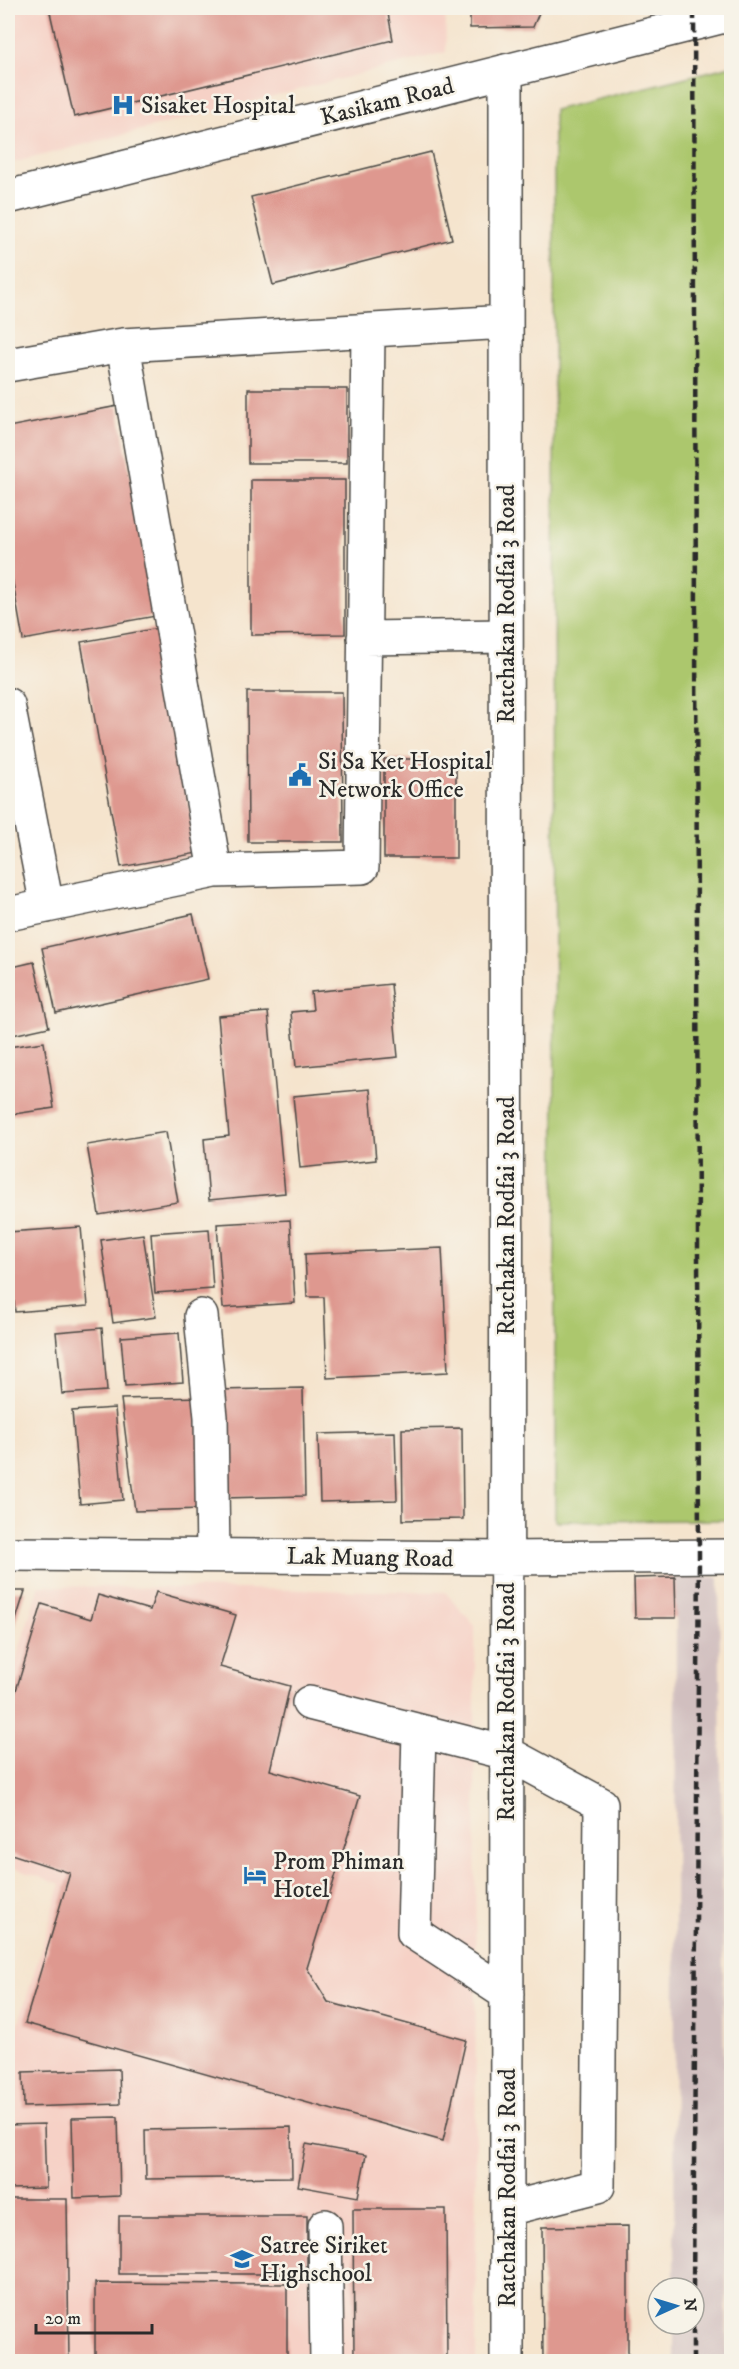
<svg xmlns="http://www.w3.org/2000/svg" width="739" height="2369" viewBox="0 0 739 2369" font-family="'IM FELL DW Pica',serif">
<rect width="100%" height="100%" fill="#f7f3e8"/>
<filter id="ink" filterUnits="userSpaceOnUse"><feTurbulence type="fractalNoise" baseFrequency=".0167" numOctaves="2"/><feDisplacementMap in="SourceGraphic" scale="12" xChannelSelector="R" yChannelSelector="G"/><feConvolveMatrix kernelMatrix="1 2 1 2 8 2 1 2 1" color-interpolation-filters="sRGB"/></filter>
<filter id="wash" filterUnits="userSpaceOnUse"><feTurbulence type="fractalNoise" baseFrequency=".008" numOctaves="4" result="noise"/><feDisplacementMap in="SourceGraphic" scale="24" xChannelSelector="R" yChannelSelector="G"/><feGaussianBlur stdDeviation="1.35" result="paint"/><feColorMatrix in="noise" values="0 0 0 0 0 0 0 0 0 0 0 0 0 0 0 0 0 1.4 0 .05"/><feComposite in="paint" operator="in"/></filter>
<g filter="url(#wash)">
<rect width="100%" height="100%" fill="#f5e4cd"/>
<path fill="#f6d1c6" d="M8 8H445L446 52 8 164Z
M39 1586 445 1592 475 1626 476 2361H8V2052L18 2026 61 1884 8 1866V1686Z"/>
<path fill="#d1bfbf" d="M719 1577 727 2361H674V2324H694V2288H674L676 1618H635L634 1578Z"/>
<path fill="#acc76d" stroke="#6c794c" stroke-width="1.5" d="M731 66V1520L555 1521 554 110Z"/>
<g id="blocks">
<path fill="#de988f" d="M49 8H387L393 40 74 117Z
M470 8H541L533 27 470 28Z
M431 152 452 239 273 285 251 197Z
M248 389H347V463H248Z
M118 406 156 616 23 640 8 555V427Z
M251 480H345V634L251 635Z
M158 628 198 853 121 867 81 642Z
M247 692H342L343 842H248Z
M384 759H456V858H384Z
M193 914 208 979 56 1013 42 948Z
M34 962 49 1027 8 1036V968Z
M391 984 398 1057 296 1067 291 1012 313 1010 311 992Z
M268 1012 285 1193 209 1200 204 1139 229 1136 218 1016Z
M44 1042 54 1108 8 1115V1047Z
M370 1089 376 1160 300 1168 293 1096Z
M166 1132 178 1202 99 1215 87 1145Z
M290 1220 295 1303 223 1308 217 1224Z
M81 1227 88 1306 15 1312 8 1232Z
M209 1229 213 1289 155 1293 151 1233Z
M143 1234 156 1317 113 1323 101 1240Z
M442 1248 448 1372 327 1378 324 1297H307L305 1254Z
M102 1328 107 1391 62 1394 56 1332Z
M179 1333 183 1382 125 1386 121 1337Z
M303 1388 305 1496 224 1498 221 1390Z
M200 1397 202 1509 135 1511 121 1399Z
M115 1408 123 1500 80 1504 72 1411Z
M462 1428 463 1519 403 1520 402 1429Z
M395 1432 397 1500 320 1502 318 1434Z
M675 1577 676 1618H635L634 1578Z
M8 1591H25L8 1645Z
M156 1592 236 1615 220 1667 290 1686 270 1770 360 1796 307 1968 328 2002 466 2040 443 2141 25 2023 70 1873 8 1853V1717L42 1604 91 1619 98 1595 150 1610Z
M119 2069 120 2104 24 2107 23 2072Z
M118 2117 120 2196 74 2198 72 2118Z
M44 2124 46 2188 8 2189V2125Z
M291 2127 292 2177 146 2179 145 2130Z
M306 2144 366 2155 358 2197 298 2186Z
M8 2199H67L69 2362H8Z
M353 2209H446L447 2362H354Z
M119 2216H307V2274H119Z
M628 2226V2362H543L542 2227Z
M95 2283 287 2284V2362H95Z"/>
</g>
</g>
<g filter="url(#ink)">
<use href="#blocks" fill-opacity="0" stroke="#494743" stroke-width="1.5"/>
<g fill="none" stroke-linecap="round" stroke-linejoin="round">
<g stroke="#494743" stroke-width="36">
<path id="minor" d="M506 71 507 2362
M123 345 215 871
M8 365 123 345 506 322
M364 638 506 636
M8 705 47 906
M8 914 215 871 362 867 368 331
M201 1316 211 1417 213 1555
M8 1554 506 1558 732 1556
M309 1703 507 1753 601 1804 598 2186 507 2209
M419 1731 414 1933 507 1994
M325 2226 327 2362"/>
</g>
<g stroke="#494743" stroke-width="36">
<path id="major" d="M8 197 732 14"/>
</g>
<use href="#minor" stroke="#fff" stroke-width="33"/>
<use href="#major" stroke="#fff" stroke-width="33"/>
<path stroke="#2b2b2b" stroke-width="4.5" stroke-dasharray="9 4.5" stroke-linecap="butt" d="M693 2288 699 1556 694 8
M693 2362V2324"/>
</g>
</g>
<defs>
<g id="hospital-bare" transform="scale(1.8)"><path d="M-5-5h3v3.5h4V-5h3V5h-3V1.5h-4V5h-3Z" fill="#1f6fb2" stroke="#f7f3e8" stroke-width="2.5" paint-order="stroke"/></g>
<g id="civic-bare" transform="scale(1.8)"><path d="M-.6-6.5H3V-4.5H.6V-3L4-1V1h2V6H-6V1h2V-1L-.6-3ZM-1.2 2.5V6h2.4V2.5Z" fill="#1f6fb2" stroke="#f7f3e8" stroke-width="2.5" paint-order="stroke"/></g>
<g id="hotel-bare" transform="scale(1.8)"><path d="M-6-4.5h1.5V1H6V5H4.5V3h-9V5H-6ZM-4 0a1.8 1.8 0 1 1 3.6 0ZM.5 0V-2.5h3Q6-2.5 6 0Z" fill="#1f6fb2" stroke="#f7f3e8" stroke-width="2.5" paint-order="stroke"/></g>
<g id="school-bare" transform="scale(1.8)"><path d="M0-5L7-2L0 1L-7-2ZM-4 1L0 2.5L4 1V4Q0 6-4 4Z" fill="#1f6fb2" stroke="#f7f3e8" stroke-width="2.5" paint-order="stroke"/></g>
</defs>
<g fill-rule="evenodd">
<use href="#hospital-bare" x="123" y="105"/>
<use href="#civic-bare" x="300" y="775"/>
<use href="#hotel-bare" x="255" y="1875"/>
<use href="#school-bare" x="242" y="2259"/>
</g>
<g text-anchor="middle" stroke-width="5" stroke-linejoin="round" paint-order="stroke">
<g font-size="24" fill="#2b2b2b" stroke="#f7f3e8">
<text transform="translate(387 101) rotate(-14)" y="8">Kasikam Road</text>
<text transform="translate(506 604) rotate(-90)" y="8">Ratchakan Rodfai 3 Road</text>
<text transform="translate(506 1216) rotate(-90)" y="8">Ratchakan Rodfai 3 Road</text>
<text transform="translate(370 1557) rotate(1)" y="8">Lak Muang Road</text>
<text transform="translate(506 1702) rotate(-90)" y="8">Ratchakan Rodfai 3 Road</text>
<text transform="translate(507 2188) rotate(-90)" y="8">Ratchakan Rodfai 3 Road</text>
</g>
<g font-size="24" fill="#2b2b2b" stroke="#f7f3e8" text-anchor="start">
<text x="141" y="113">Sisaket Hospital</text>
<text x="318" y="769">Si Sa Ket Hospital<tspan x="318" dy="28">Network Office</tspan></text>
<text x="273" y="1869">Prom Phiman<tspan x="273" dy="28">Hotel</tspan></text>
<text x="260" y="2253">Satree Siriket<tspan x="260" dy="28">Highschool</tspan></text>
</g>
</g>
<rect width="739" height="2369" fill="none" stroke="#f7f3e8" stroke-width="30"/>
<g transform="translate(676 2306) rotate(86)"><circle r="28" fill="#f7f3e8" stroke="#a5a39c" stroke-width="1.5"/>
<path d="M0-4.5L10 22L0 15L-10 22Z" fill="#1f6fb2"/>
<text y="-9" font-size="16" font-weight="bold" text-anchor="middle" fill="#2b2b2b">N</text>
</g>
<path d="M36 2324v9h116v-9" fill="none" stroke="#2b2b2b" stroke-width="3"/>
<text x="45" y="2324" font-size="18" fill="#2b2b2b" stroke="#f7f3e8" stroke-width="4.5" paint-order="stroke">20 m</text>
</svg>
